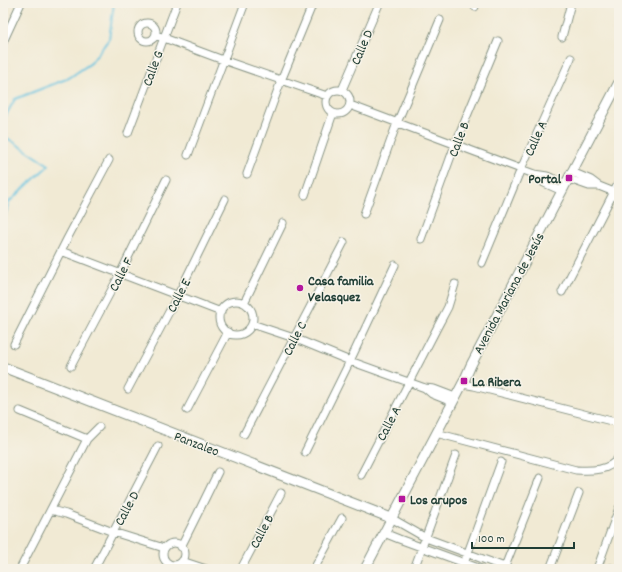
<svg xmlns="http://www.w3.org/2000/svg" width="622" height="572" viewBox="0 0 622 572" font-family="Dekko,sans-serif">
<rect width="100%" height="100%" fill="#f7f3e8"/>
<filter id="ink" filterUnits="userSpaceOnUse"><feTurbulence type="fractalNoise" baseFrequency=".025" numOctaves="2"/><feDisplacementMap in="SourceGraphic" scale="8" xChannelSelector="R" yChannelSelector="G"/><feConvolveMatrix kernelMatrix="1 2 1 2 8 2 1 2 1" color-interpolation-filters="sRGB"/></filter>
<filter id="wash" filterUnits="userSpaceOnUse"><feTurbulence type="fractalNoise" baseFrequency=".012" numOctaves="4" result="noise"/><feDisplacementMap in="SourceGraphic" scale="16" xChannelSelector="R" yChannelSelector="G"/><feGaussianBlur stdDeviation="0.9" result="paint"/><feColorMatrix in="noise" values="0 0 0 0 0 0 0 0 0 0 0 0 0 0 0 0 0 1.4 0 .05"/><feComposite in="paint" operator="in"/></filter>
<g filter="url(#wash)">
<rect width="100%" height="100%" fill="#f1ead4"/>
<g fill="none" stroke-linecap="round" stroke-linejoin="round">
<path stroke="#62c2e0" stroke-width="2" d="M3 223 9 202 49 165 4 136 5 117 15 99 69 78 91 63 109 39 114 3"/>
</g>
</g>
<g filter="url(#ink)">
<g fill="none" stroke-linecap="round" stroke-linejoin="round">
<g stroke="#889484" stroke-width="9">
<path id="minor" d="M475 7 476 3
M138 32a9 9 0 1 1 18 0a9 9 0 1 1-18 0Z
M156 35 223 60 327 96
M562 37 571 3
M3 42 21 3
M326 102a12 12 0 1 1 24 0a12 12 0 1 1-24 0Z
M342 90 379 4
M350 105 534 174 547 176 566 184
M128 133 177 3
M188 155 245 3
M572 172 591 180 599 186 619 194
M247 174 281 81 313 3
M534 174 544 183 562 191
M569 179 589 186H599
M305 195 333 113
M364 214 397 123 440 20
M421 239 455 145 498 41
M61 251 221 312
M482 263 521 169 571 58
M562 292 619 182
M219 318a17 17 0 1 1 34 0a17 17 0 1 1-34 0Z
M244 303 283 223
M252 324 294 338 350 361 425 388 434 389 455 397
M14 344 67 239 109 160
M71 366 120 274 166 180
M462 384 474 386 619 423
M425 388 432 394 452 402
M128 389 178 295 225 199
M187 410 228 332
M20 411 87 439
M436 433 576 470C591 471 610 471 619 457
M244 434 344 242
M305 452 350 361 395 265
M361 475 438 326 448 307 455 284
M51 510 66 514 113 532 164 548
M391 518 426 538 510 569
M384 533 399 539 481 569
M163 554a11 11 0 1 1 22 0a11 11 0 1 1-22 0Z
M181 547 198 513 218 472
M182 561 206 569
M611 568 613 569
M20 569 87 439 99 427
M94 569 158 446
M241 569 281 493
M314 569 342 518
M414 569 456 455
M462 569 501 462
M504 569 540 478
M550 569 579 493
M597 569 619 508"/>
</g>
<g stroke="#889484" stroke-width="11">
<path id="tertiary" d="M3 367 391 518
M365 569 464 381 471 365 619 82"/>
</g>
<use href="#minor" stroke="#fff" stroke-width="7"/>
<use href="#tertiary" stroke="#fff" stroke-width="9"/>
</g>
</g>
<g fill="#b5179e" stroke="#f7f3e8" stroke-width="1.5">
<rect x="565" y="174" width="8" height="8" rx="2"/>
<circle cx="300" cy="288" r="4"/>
<rect x="460" y="377" width="8" height="8" rx="2"/>
<rect x="398" y="495" width="8" height="8" rx="2"/>
</g>
<g text-anchor="middle" stroke-width="3" stroke-linejoin="round" paint-order="stroke">
<g font-size="14" fill="#1f3d34" stroke="#f7f3e8">
<text transform="translate(361 47) rotate(-67)" y="5">Calle D</text>
<text transform="translate(152 68) rotate(-70)" y="5">Calle G</text>
<text transform="translate(535 138) rotate(-66)" y="5">Calle A</text>
<text transform="translate(458 139) rotate(-69)" y="5">Calle B</text>
<text transform="translate(120 274) rotate(-63)" y="5">Calle F</text>
<text transform="translate(508 293) rotate(-62)" y="5">Avenida Mariana de Jesús</text>
<text transform="translate(178 295) rotate(-63)" y="5">Calle E</text>
<text transform="translate(294 338) rotate(-63)" y="5">Calle C</text>
<text transform="translate(388 423) rotate(-62)" y="5">Calle A</text>
<text transform="translate(197 443) rotate(21)" y="5">Panzaleo</text>
<text transform="translate(126 508) rotate(-62)" y="5">Calle D</text>
<text transform="translate(261 531) rotate(-62)" y="5">Calle B</text>
</g>
<g font-size="14" font-weight="bold" fill="#1f3d34" stroke="#f7f3e8" text-anchor="start">
<text x="561" y="183" text-anchor="end">Portal</text>
<text x="308" y="285">Casa familia<tspan x="308" dy="16">Velasquez</tspan></text>
<text x="472" y="386">La Ribera</text>
<text x="410" y="504">Los arupos</text>
</g>
</g>
<rect width="622" height="572" fill="none" stroke="#f7f3e8" stroke-width="16"/>
<path d="M472 542v6h102v-6" fill="none" stroke="#1f3d34" stroke-width="2"/>
<text x="478" y="542" font-size="12" fill="#1f3d34" stroke="#f7f3e8" stroke-width="3" paint-order="stroke">100 m</text>
</svg>
